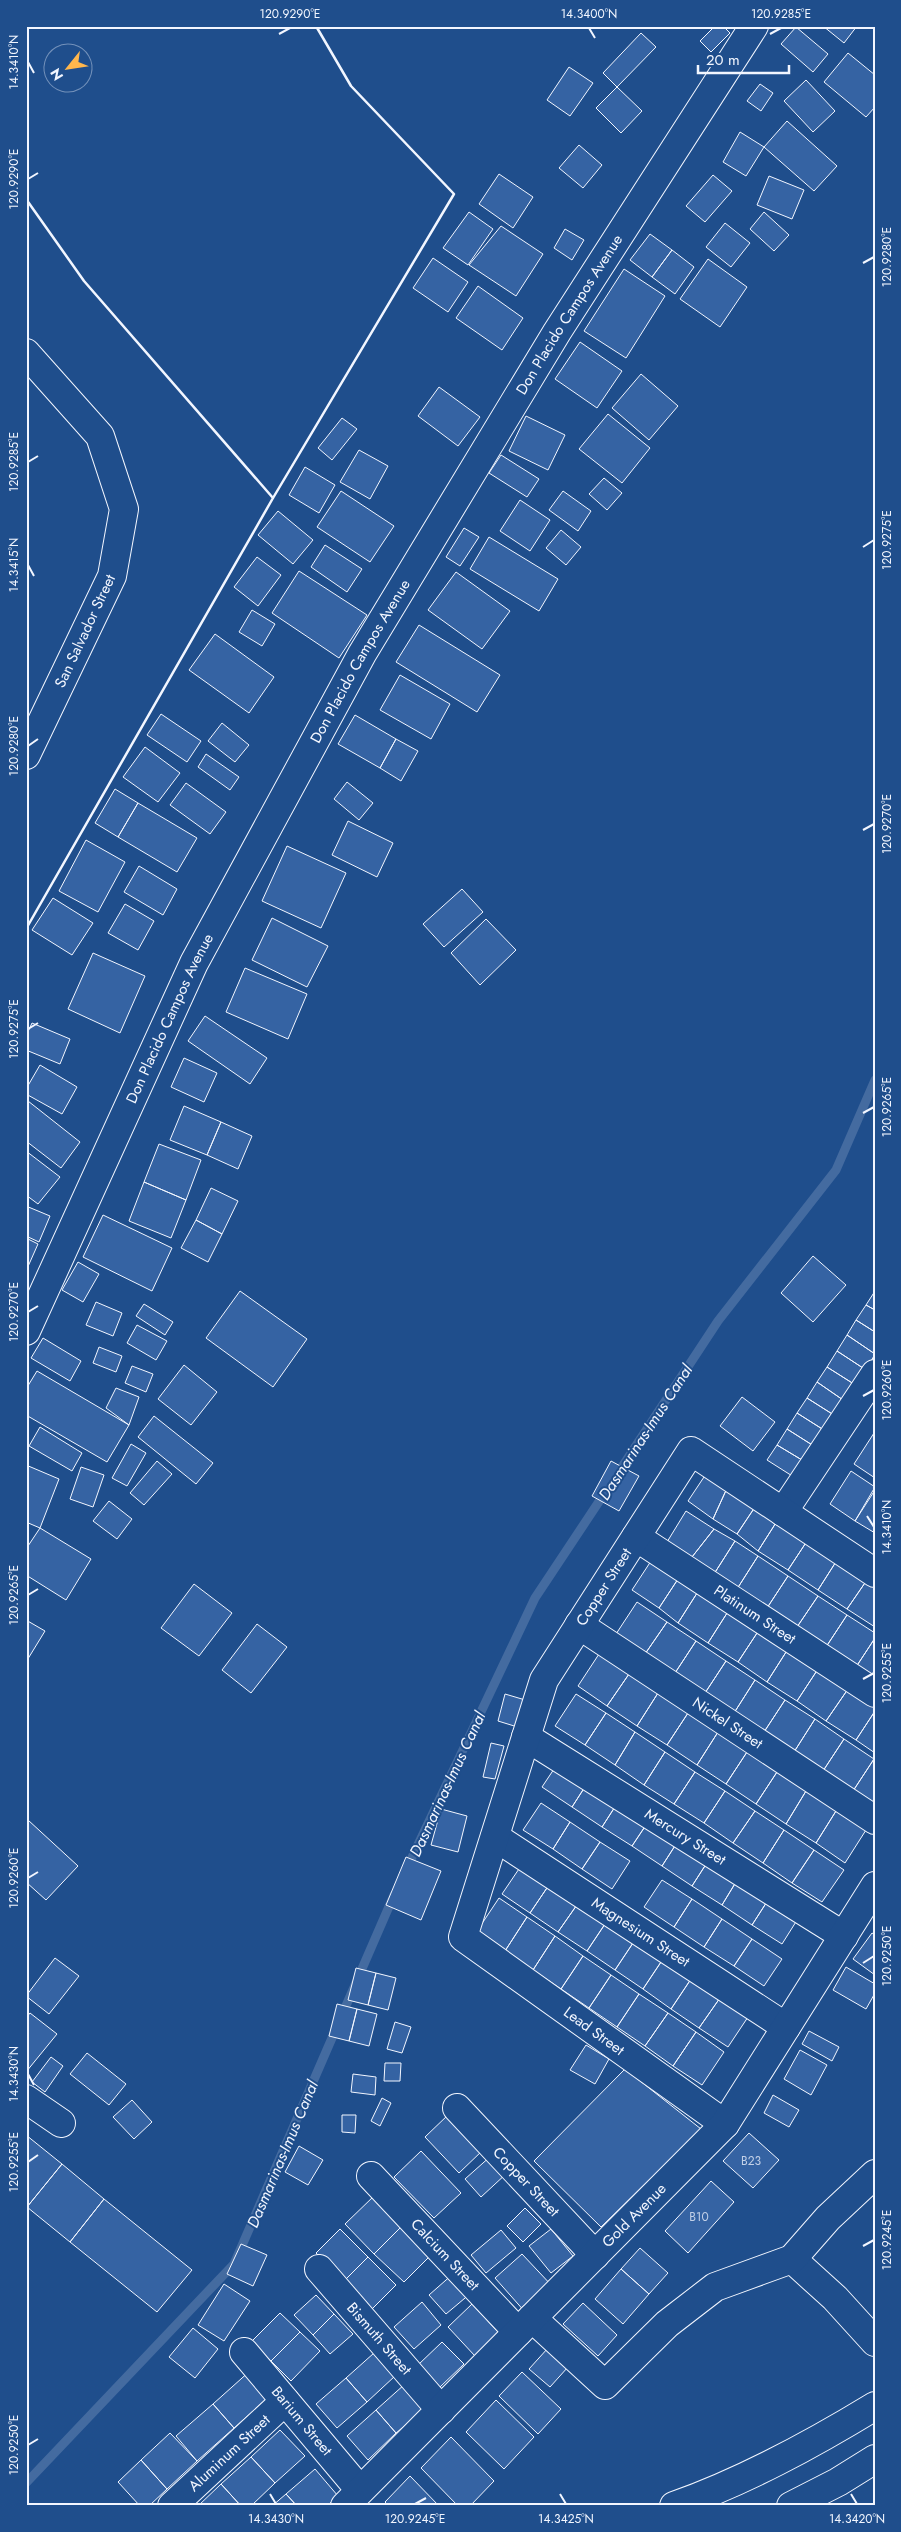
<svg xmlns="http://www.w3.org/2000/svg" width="901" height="2532" viewBox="0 0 901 2532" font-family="Jost,sans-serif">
<rect width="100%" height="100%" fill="#1f4e8c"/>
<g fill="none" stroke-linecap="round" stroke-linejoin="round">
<path stroke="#446ba0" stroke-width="9" d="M616 1476 718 1321 836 1170 875 1080
M406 1870 535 1598 606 1491
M26 2483 234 2264 394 1895"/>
</g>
<path fill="#3563a3" stroke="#f2f6ff" d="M715 26H723L730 33 711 52 700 41Z
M823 26H857L844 43Z
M796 27 828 54 813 72 781 44Z
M641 33 656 47 617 87 603 73Z
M848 53 875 75V107L866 117 824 82Z
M569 67 593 83 570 116 547 100Z
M806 80 835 111 813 132 784 101Z
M760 84 773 93 761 111 747 101Z
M617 87 642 111 621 133 596 108Z
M787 121 837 166 814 191 764 147Z
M740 132 764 147 746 176 723 162Z
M579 145 602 165 583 188 559 168Z
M499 174 533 197 513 228 479 204Z
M713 175 732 191 705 222 686 206Z
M769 176 804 190 792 219 757 205Z
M469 212 493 229 468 265 443 248Z
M764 212 789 235 774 251 750 229Z
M725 223 750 243 731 267 706 247Z
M501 226 543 254 516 296 469 265Z
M565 229 584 240 572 260 554 248Z
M650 234 672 250 652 277 630 260Z
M672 250 694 267 675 294 652 277Z
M433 258 468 282 448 312 413 288Z
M708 259 747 287 720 327 680 299Z
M624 269 665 296 626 358 584 331Z
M478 286 523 318 502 350 456 318Z
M580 342 622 371 597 408 555 379Z
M641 374 678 406 649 440 612 408Z
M439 387 480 417 458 446 418 416Z
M608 414 650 448 622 483 579 449Z
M526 416 565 435 548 470 509 451Z
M342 418 357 429 332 460 318 448Z
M359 450 388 466 370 499 340 482Z
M501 455 539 479 527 497 489 473Z
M305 467 335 485 319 513 289 495Z
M604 478 622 493 607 510 589 494Z
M341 491 394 526 370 562 317 527Z
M563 491 591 511 578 531 549 510Z
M520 500 550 520 530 551 500 531Z
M278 511 313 540 293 564 258 535Z
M464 528 479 537 460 566 446 557Z
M561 530 581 547 566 565 546 548Z
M489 537 558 579 539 611 470 569Z
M325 545 362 569 347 592 311 567Z
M257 557 281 575 258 606 234 587Z
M299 571 367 615 339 658 272 613Z
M456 572 510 611 482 649 428 610Z
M252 610 275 624 262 646 239 632Z
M419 625 500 675 477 712 396 662Z
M215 634 274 677 249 713 189 670Z
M400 675 450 704 431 739 380 710Z
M161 714 201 741 187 762 147 735Z
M355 715 396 739 380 768 338 744Z
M222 723 249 745 235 762 208 741Z
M396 739 418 751 401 781 380 768Z
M145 747 180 773 158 802 123 777Z
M206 754 239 777 230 790 198 767Z
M347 782 373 803 359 820 334 799Z
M186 783 226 812 210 834 170 805Z
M115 789 138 803 118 837 95 823Z
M138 803 197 838 177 872 118 837Z
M348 821 393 843 377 877 332 855Z
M86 840 125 862 98 912 59 891Z
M287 846 346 873 321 928 262 901Z
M139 866 177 889 163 915 124 892Z
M462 889 483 912 444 947 423 924Z
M53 898 93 923 72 955 32 930Z
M125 904 154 921 138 950 108 933Z
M272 918 328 946 307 987 252 960Z
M486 919 516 950 480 985 451 953Z
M93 953 145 976 120 1033 68 1009Z
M245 968 307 994 288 1039 226 1012Z
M205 1016 267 1058 250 1084 188 1041Z
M32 1023 70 1039 60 1064 26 1050V1036Z
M184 1058 217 1073 204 1102 171 1087Z
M40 1065 77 1087 62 1114 26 1094V1089Z
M28 1101 80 1142 61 1168 26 1141Z
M184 1106 221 1122 207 1155 170 1140Z
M221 1122 252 1136 238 1169 207 1155Z
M159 1144 201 1160 186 1200 144 1182Z
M26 1151 60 1177 38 1204 26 1195Z
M144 1182 186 1200 171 1238 129 1221Z
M211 1188 238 1201 222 1234 196 1220Z
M26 1206 50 1216 39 1242 26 1236Z
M103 1215 172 1248 152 1291 83 1257Z
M196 1220 222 1234 208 1262 181 1248Z
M26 1238 38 1244 26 1271Z
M813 1256 846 1285 813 1322 781 1293Z
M78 1262 99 1274 83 1302 62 1290Z
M240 1291 307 1339 273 1387 206 1338Z
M875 1291V1310L866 1305Z
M96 1302 122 1313 113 1336 86 1325Z
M144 1304 173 1322 165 1335 136 1316Z
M866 1305 875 1310V1332L856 1320Z
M856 1320 875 1332V1354L847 1335Z
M137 1325 167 1341 156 1360 127 1343Z
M847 1335 875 1354 866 1370 837 1351Z
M43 1338 81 1361 70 1381 31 1358Z
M99 1347 122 1356 116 1372 93 1363Z
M837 1351 866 1370 857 1386 827 1367Z
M184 1365 217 1392 191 1425 158 1399Z
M132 1366 153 1374 146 1392 125 1383Z
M827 1367 857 1386 846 1402 817 1382Z
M37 1371 129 1425 107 1462 26 1415V1389Z
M817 1382 846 1402 837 1417 807 1398Z
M116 1388 139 1397 129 1425 106 1408Z
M742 1397 775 1422 753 1451 720 1426Z
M807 1398 837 1417 827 1432 797 1413Z
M797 1413 827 1432 817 1448 787 1429Z
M154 1416 213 1463 196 1484 138 1437Z
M40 1427 82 1453 72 1471 29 1446Z
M787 1429 817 1448 807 1463 777 1445Z
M874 1433 875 1434V1478L854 1464Z
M131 1444 146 1453 127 1486 112 1478Z
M777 1445 807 1463 797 1479 767 1460Z
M157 1461 172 1474 144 1505 130 1493Z
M611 1461 639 1476 619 1511 592 1496Z
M26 1465 59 1479 40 1528 26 1522Z
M81 1467 104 1475 93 1507 70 1499Z
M708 1471 728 1486 713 1519 688 1501Z
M851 1471 875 1487 855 1521 830 1504Z
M728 1486 757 1504 737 1534 713 1519Z
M875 1490V1533L855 1521Z
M109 1501 132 1519 117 1539 93 1521Z
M757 1504 779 1518 758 1551 737 1534Z
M686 1511 714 1529 692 1557 667 1542Z
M779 1518 809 1538 788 1570 758 1551Z
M40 1528 91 1559 66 1600 26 1575V1549Z
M714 1529 735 1541 714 1574 692 1557Z
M809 1538 839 1557 818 1590 788 1570Z
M735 1541 758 1556 737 1589 714 1574Z
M758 1556 788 1576 767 1608 737 1589Z
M839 1557 869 1577 847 1609 818 1590Z
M651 1561 678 1579 659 1608 632 1590Z
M788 1576 818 1596 797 1627 767 1608Z
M869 1577 875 1581V1627L847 1609Z
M678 1579 699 1590 678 1623 659 1608Z
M194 1584 232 1613 199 1656 161 1628Z
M699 1590 729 1610 708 1643 678 1623Z
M818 1596 847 1615 826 1647 797 1627Z
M637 1602 667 1622 645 1654 616 1634Z
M729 1610 759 1630 738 1662 708 1643Z
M847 1615 875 1633V1638L856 1667 826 1647Z
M26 1620 45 1631 26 1662Z
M667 1622 696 1641 675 1673 645 1654Z
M257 1624 287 1647 251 1693 222 1670Z
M759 1630 788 1649 767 1682 738 1662Z
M875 1638V1679L856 1667Z
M696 1641 726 1661 705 1693 675 1673Z
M788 1649 818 1669 797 1701 767 1682Z
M599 1654 629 1674 607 1706 578 1686Z
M726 1661 755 1680 734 1713 705 1693Z
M818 1669 848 1689 826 1721 797 1701Z
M629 1674 658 1693 637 1726 607 1706Z
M755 1680 785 1700 764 1732 734 1713Z
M848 1689 875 1707V1711L856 1740 826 1721Z
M658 1693 688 1713 667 1745 637 1726Z
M505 1694 532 1702 524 1729 498 1721Z
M576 1694 606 1713 585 1745 555 1726Z
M785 1700 815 1719 794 1752 764 1732Z
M875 1711V1753L856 1740Z
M606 1713 635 1732 615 1765 585 1745Z
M688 1713 718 1732 697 1765 667 1745Z
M815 1719 844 1739 823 1771 794 1752Z
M635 1732 665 1752 644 1785 615 1765Z
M718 1732 747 1752 726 1784 697 1765Z
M844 1739 874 1759 853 1791 823 1771Z
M491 1743 504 1746 495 1779 483 1777Z
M665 1752 695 1772 674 1804 644 1785Z
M747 1752 777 1772 756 1804 726 1784Z
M874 1759H875V1805L853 1791Z
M560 1760 590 1779 572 1807 542 1787Z
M695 1772 725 1791 704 1823 674 1804Z
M777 1772 806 1791 786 1824 756 1804Z
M590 1779 620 1799 602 1827 572 1807Z
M725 1791 755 1811 733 1843 704 1823Z
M806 1791 836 1811 816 1843 786 1824Z
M620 1799 650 1819 632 1846 602 1827Z
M541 1803 570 1822 553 1849 523 1830Z
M441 1809 467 1816 458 1852 431 1845Z
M755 1811 784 1830 763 1863 733 1843Z
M836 1811 866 1830 845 1863 816 1843Z
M650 1819 680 1838 662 1866 632 1846Z
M28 1820 78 1866 46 1900 26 1882V1822Z
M570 1822 600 1842 582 1869 553 1849Z
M784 1830 814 1850 792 1883 763 1863Z
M680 1838 710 1858 692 1886 662 1866Z
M600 1842 630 1861 612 1889 582 1869Z
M814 1850 844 1870 822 1902 792 1883Z
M406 1857 441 1871 421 1920 386 1905Z
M710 1858 739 1877 722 1905 692 1886Z
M525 1860 553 1879 530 1913 502 1894Z
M739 1877 770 1897 752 1925 722 1905Z
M553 1879 581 1899 558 1932 530 1913Z
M662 1880 692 1899 674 1927 644 1907Z
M770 1897 799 1917 782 1944 752 1925Z
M499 1898 527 1917 505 1951 477 1931Z
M581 1899 609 1918 587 1951 558 1932Z
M692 1899 722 1919 704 1947 674 1927Z
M527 1917 555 1936 533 1970 505 1951Z
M609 1918 637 1937 615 1970 587 1951Z
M722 1919 752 1939 734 1966 704 1947Z
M872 1933 875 1935V1975L853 1959Z
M555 1936 583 1956 561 1989 533 1970Z
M637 1937 665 1956 643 1989 615 1970Z
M752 1939 782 1959 764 1986 734 1966Z
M583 1956 611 1975 589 2008 561 1989Z
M665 1956 693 1976 671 2009 643 1989Z
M55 1958 79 1976 49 2014 26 1996Z
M846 1967 875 1984V1993L866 2009 833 1990Z
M356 1968 376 1973 368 2005 348 2000Z
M376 1973 396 1978 388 2010 368 2005Z
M611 1975 639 1994 617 2027 589 2008Z
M693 1976 722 1995 699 2028 671 2009Z
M639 1994 668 2013 645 2046 617 2027Z
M722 1995 750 2014 728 2047 699 2028Z
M337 2004 357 2009 349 2041 329 2036Z
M357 2009 377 2014 369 2046 349 2041Z
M30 2013 57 2034 26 2072V2018Z
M668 2013 696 2032 673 2066 645 2046Z
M395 2022 411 2027 402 2053 387 2049Z
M809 2031 839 2047 832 2061 802 2044Z
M696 2032 724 2052 702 2085 673 2066Z
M586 2045 609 2059 595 2084 570 2070Z
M800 2050 827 2065 811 2095 784 2079Z
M87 2053 126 2084 109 2105 70 2074Z
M51 2057 63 2066 45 2092 32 2082Z
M385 2063H401L400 2081H384Z
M625 2069 701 2129 601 2227 534 2161Z
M353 2074 376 2077 375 2095 351 2092Z
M773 2095 799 2110 789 2127 764 2113Z
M382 2098 391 2103 380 2126 371 2121Z
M132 2100 152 2122 134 2139 113 2117Z
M449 2114 483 2150 459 2173 425 2137Z
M342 2115H356L355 2133 342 2132Z
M749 2133 779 2160 753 2188 723 2161Z
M26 2135 62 2164 27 2207 26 2206Z
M299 2146 323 2160 308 2185 285 2172Z
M421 2151 461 2193 434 2218 394 2177Z
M492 2155 507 2173 481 2197 465 2179Z
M62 2164 104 2199 70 2242 27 2207Z
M711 2181 734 2202 688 2253 665 2231Z
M375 2195 404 2224 374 2254 345 2224Z
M104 2199 192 2270 157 2312 70 2242Z
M525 2208 541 2224 523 2242 507 2226Z
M404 2224 433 2253 404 2282 374 2254Z
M340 2229 368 2257 344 2281 316 2253Z
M551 2229 573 2256 551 2273 529 2246Z
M501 2230 516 2248 486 2273 471 2255Z
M241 2244 267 2255 253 2286 227 2274Z
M640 2248 668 2273 649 2294 621 2269Z
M522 2254 554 2288 526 2313 495 2278Z
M368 2257 396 2285 372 2309 344 2281Z
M621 2269 649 2294 623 2324 595 2299Z
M454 2273 471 2293 446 2314 429 2295Z
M224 2284 250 2301 224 2341 198 2325Z
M316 2295 334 2314 313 2335 294 2315Z
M422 2302 441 2325 414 2349 394 2327Z
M583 2303 617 2335 598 2356 563 2324Z
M472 2304 499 2333 475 2356 448 2327Z
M280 2313 300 2332 271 2361 251 2342Z
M334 2314 353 2334 330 2354 313 2335Z
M193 2328 218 2349 195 2378 169 2357Z
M300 2332 320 2351 291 2381 271 2361Z
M442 2342 464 2364 440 2387 418 2365Z
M548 2348 568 2367 550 2387 529 2369Z
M374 2353 395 2376 367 2402 346 2378Z
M251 2370 272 2394 234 2428 213 2404Z
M522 2372 561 2409 538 2434 499 2396Z
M346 2378 367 2402 337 2428 316 2404Z
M405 2384 426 2408 396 2433 376 2410Z
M496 2400 534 2437 504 2469 466 2432Z
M213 2404 234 2428 197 2461 176 2436Z
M376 2410 396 2433 368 2460 347 2436Z
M280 2430 305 2456 275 2483 251 2457Z
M170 2433 197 2461 167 2489 141 2460Z
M451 2437 494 2481 470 2506H458L421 2468Z
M251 2457 275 2483 251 2506H241L221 2484Z
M141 2460 167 2489 149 2506H140L118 2482Z
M315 2469 338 2496 327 2506H297L286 2494Z
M410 2476 439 2506H389L385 2502Z
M221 2484 241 2506H198Z
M286 2494 297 2506H272Z"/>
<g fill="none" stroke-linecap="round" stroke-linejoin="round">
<g stroke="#f2f6ff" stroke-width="30">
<g id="minor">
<path d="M26 353 100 436 124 509 112 576 26 755"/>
<path d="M783 1512 875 1374"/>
<path id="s1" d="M636 1537 875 1693"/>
<path id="s2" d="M579 1625 875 1820"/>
<path id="s3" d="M526 1737 844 1936"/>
<path id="s4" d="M495 1837 786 2027"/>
<path d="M26 2099 61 2123"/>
<path id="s5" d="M457 2108 595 2255"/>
<path id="s6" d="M725 2124 463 1937 544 1680 691 1451 875 1573"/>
<path id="s7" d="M371 2176 518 2332"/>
<path d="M792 2259 835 2298 875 2342"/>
<path id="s8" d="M319 2269 441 2410"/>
<path d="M532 2318 605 2385 667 2324 715 2287 792 2259 828 2218 875 2174"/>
<path id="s9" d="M244 2352 360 2490"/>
<path id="s10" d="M172 2506 285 2401"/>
<path id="s11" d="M345 2506 725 2124 875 1886"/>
</g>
</g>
<g stroke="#f2f6ff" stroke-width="30">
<path id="tertiary" d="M674 2506C745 2481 811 2445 875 2406
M791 2506 838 2482 875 2459"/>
</g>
<g stroke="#f2f6ff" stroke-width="30">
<g id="secondary">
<path id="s12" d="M26 1331 194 963 362 654 557 332 754 26"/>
</g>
</g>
<use href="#minor" stroke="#1f4e8c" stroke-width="28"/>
<use href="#tertiary" stroke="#1f4e8c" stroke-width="28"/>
<use href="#secondary" stroke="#1f4e8c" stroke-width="28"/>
<path stroke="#f2f6ff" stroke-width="2.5" d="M26 199 84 281 273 498
M26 929 273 498 454 194 351 86 316 26"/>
</g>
<path fill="none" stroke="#f2f6ff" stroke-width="2" d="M589 28 595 38M279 34 290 28M770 34 781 28M28 62 34 73M28 179 38 173M863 263 874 257M28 462 38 456M863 547 874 540M28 565 34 576M28 746 38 739M863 830 874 824M28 1029 38 1023M863 1113 874 1107M28 1312 38 1306M863 1396 874 1390M867 1516 874 1527M28 1595 38 1589M863 1679 874 1673M28 1878 38 1872M863 1963 874 1956M28 2074 34 2085M28 2162 38 2155M863 2246 874 2240M28 2445 38 2439M270 2494 276 2504M560 2494 566 2504M851 2494 857 2504M415 2504 426 2498"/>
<g text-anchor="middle" stroke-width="4" stroke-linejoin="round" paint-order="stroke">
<g font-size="12" fill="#c3d1e8">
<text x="751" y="2165">B23</text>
<text x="699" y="2221">B10</text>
</g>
<g font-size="15" fill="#f2f6ff" stroke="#1f4e8c">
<text dy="5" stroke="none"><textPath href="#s12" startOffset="1154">Don Placido Campos Avenue</textPath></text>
<text transform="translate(85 631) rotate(-65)" y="5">San Salvador Street</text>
<text dy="5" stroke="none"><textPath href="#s12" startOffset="749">Don Placido Campos Avenue</textPath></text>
<text dy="5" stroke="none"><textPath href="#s12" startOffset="344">Don Placido Campos Avenue</textPath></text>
<text dy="5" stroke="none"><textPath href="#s6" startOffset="702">Copper Street</textPath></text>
<text dy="5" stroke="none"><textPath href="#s1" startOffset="142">Platinum Street</textPath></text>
<text dy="5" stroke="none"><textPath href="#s2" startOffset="178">Nickel Street</textPath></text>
<text dy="5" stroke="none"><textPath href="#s3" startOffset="188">Mercury Street</textPath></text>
<text dy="5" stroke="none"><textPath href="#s4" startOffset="174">Magnesium Street</textPath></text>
<text transform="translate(594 2031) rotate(36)" y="5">Lead Street</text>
<text dy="5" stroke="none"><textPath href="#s5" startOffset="101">Copper Street</textPath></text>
<text dy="5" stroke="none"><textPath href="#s11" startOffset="410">Gold Avenue</textPath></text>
<text dy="5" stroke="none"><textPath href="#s7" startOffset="108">Calcium Street</textPath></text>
<text dy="5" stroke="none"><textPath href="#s8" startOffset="92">Bismuth Street</textPath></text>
<text dy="5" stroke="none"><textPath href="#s9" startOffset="90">Barium Street</textPath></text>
<text dy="5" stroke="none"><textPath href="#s10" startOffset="78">Aluminum Street</textPath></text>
</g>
<g font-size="16" font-style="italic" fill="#f2f6ff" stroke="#1f4e8c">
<text transform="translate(645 1432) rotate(-57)" y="6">Dasmarinas-Imus Canal</text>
<text transform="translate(447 1784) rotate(-65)" y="6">Dasmarinas-Imus Canal</text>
<text transform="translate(282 2154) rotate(-67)" y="6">Dasmarinas-Imus Canal</text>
</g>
</g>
<rect width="901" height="2532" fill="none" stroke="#1f4e8c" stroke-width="55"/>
<g transform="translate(68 68) rotate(240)"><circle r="24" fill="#1f4e8c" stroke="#7391ba"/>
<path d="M0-4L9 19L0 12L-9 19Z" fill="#ffb74d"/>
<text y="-8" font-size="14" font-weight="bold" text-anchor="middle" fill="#f2f6ff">N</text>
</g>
<path d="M698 65v8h91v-8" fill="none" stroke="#f2f6ff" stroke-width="2.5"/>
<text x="706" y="65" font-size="15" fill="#f2f6ff" stroke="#1f4e8c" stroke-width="4" paint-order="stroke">20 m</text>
<rect x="28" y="28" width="846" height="2476" fill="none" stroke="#f2f6ff" stroke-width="2"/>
<g font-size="12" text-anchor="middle" fill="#f2f6ff">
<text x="290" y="18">120.9290°E</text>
<text x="589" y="18">14.3400°N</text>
<text x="781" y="18">120.9285°E</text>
<text transform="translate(14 62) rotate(-90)" y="4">14.3410°N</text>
<text transform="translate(14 179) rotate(-90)" y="4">120.9290°E</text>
<text transform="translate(887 257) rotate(-90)" y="4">120.9280°E</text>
<text transform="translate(14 462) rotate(-90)" y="4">120.9285°E</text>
<text transform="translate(887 540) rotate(-90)" y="4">120.9275°E</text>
<text transform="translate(14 565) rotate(-90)" y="4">14.3415°N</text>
<text transform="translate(14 746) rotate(-90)" y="4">120.9280°E</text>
<text transform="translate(887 824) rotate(-90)" y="4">120.9270°E</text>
<text transform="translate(14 1029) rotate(-90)" y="4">120.9275°E</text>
<text transform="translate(887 1107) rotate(-90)" y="4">120.9265°E</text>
<text transform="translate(14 1312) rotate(-90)" y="4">120.9270°E</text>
<text transform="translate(887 1390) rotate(-90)" y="4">120.9260°E</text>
<text transform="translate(887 1527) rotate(-90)" y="4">14.3410°N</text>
<text transform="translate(14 1595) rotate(-90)" y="4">120.9265°E</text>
<text transform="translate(887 1673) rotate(-90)" y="4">120.9255°E</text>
<text transform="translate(14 1878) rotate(-90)" y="4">120.9260°E</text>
<text transform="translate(887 1956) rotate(-90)" y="4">120.9250°E</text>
<text transform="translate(14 2074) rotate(-90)" y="4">14.3430°N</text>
<text transform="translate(14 2162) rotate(-90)" y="4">120.9255°E</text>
<text transform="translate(887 2240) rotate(-90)" y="4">120.9245°E</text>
<text transform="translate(14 2445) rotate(-90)" y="4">120.9250°E</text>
<text x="276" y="2523">14.3430°N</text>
<text x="415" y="2523">120.9245°E</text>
<text x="566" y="2523">14.3425°N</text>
<text x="857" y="2523">14.3420°N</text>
</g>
</svg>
